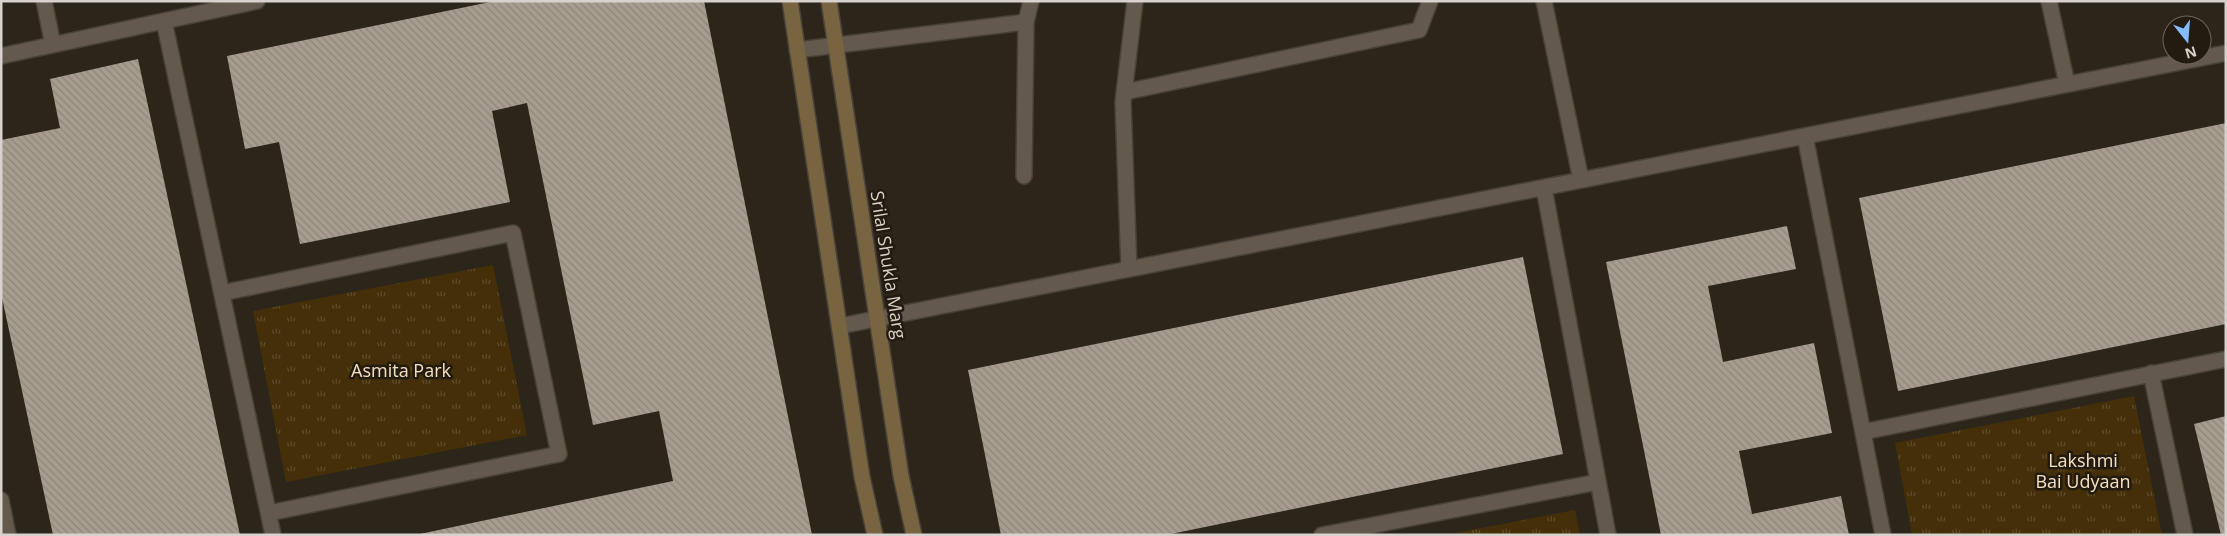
<svg xmlns="http://www.w3.org/2000/svg" width="2227" height="536" viewBox="0 0 2227 536" font-family="'Open Sans',sans-serif">
<defs>
<pattern id="park-tufts" width="24" height="20" patternUnits="userSpaceOnUse" patternTransform="scale(1.25)"><rect width="24" height="20" fill="#442f09"/><path d="M3 7l-1-3M5 7V3M7 7l1-3M15 17l-1-3M17 17v-4M19 17l1-3" fill="none" stroke="#5e4c2c"/></pattern>
<pattern id="building-back-hatch" width="6" height="6" patternUnits="userSpaceOnUse" patternTransform="scale(1.25)"><rect width="6" height="6" fill="#a79d8f"/><path d="M-1 5l2 2M0 0l6 6M5-1l2 2" fill="none" stroke="#8d867a"/></pattern>
</defs>
<rect width="100%" height="100%" fill="#2c2519"/>
<path fill="url(#park-tufts)" d="M493 265 527 435 286 482 253 311Z
M2134 396 2162 535H1912L1895 443Z
M1575 510 1580 535H1445Z"/>
<path fill="url(#building-back-hatch)" d="M495 1H704L812 535H415L673 481 659 411 593 425 527 103 492 111 510 202 300 244 279 142 245 149 227 56Z
M138 59 240 535H53L1 293V140L60 128 50 79Z
M2226 123V324L1898 391 1859 198Z
M1787 226 1796 269 1708 286 1723 362 1814 343 1832 433 1739 451 1752 514 1841 496 1849 535H1661L1606 262Z
M1523 257 1563 454 1166 535H1001L968 370Z
M2226 416V535H2221L2194 424Z"/>
<g fill="none" stroke-linecap="round" stroke-linejoin="round">
<g stroke="#474138" stroke-width="18">
<path id="street" d="M44 1 53 45
M1544 1 1581 180
M2049 1 2067 84
M164 21 273 535
M797 50 1026 22
M1 56 257 1
M1125 92 1419 30 1430 1
M1805 136 1883 535
M1024 176 1026 22 1031 1
M1544 188 1608 535
M1129 269 1123 102 1135 1
M222 293 513 233 559 454 269 513
M840 326 2226 53
M2151 373 2185 535
M1863 432 2226 359
M1 500 8 535
M1322 535 1598 482"/>
</g>
<g stroke="#474138" stroke-width="18">
<path id="secondary" d="M790 1 862 477 875 535
M829 1 901 476 914 535"/>
</g>
<use href="#street" stroke="#635a4d" stroke-width="15"/>
<use href="#secondary" stroke="#796441" stroke-width="15"/>
</g>
<g text-anchor="middle" stroke-width="5" stroke-linejoin="round" paint-order="stroke">
<g font-size="18" fill="#d7d2cb" stroke="#231b10">
<text transform="translate(888 265) rotate(81)" y="6">Srilal Shukla Marg</text>
</g>
<g font-size="18" fill="#f6e0c1" stroke="#231b10">
<text x="401" y="377">Asmita Park</text>
<text x="2083" y="467">Lakshmi<tspan x="2083" dy="21">Bai Udyaan</tspan></text>
</g>
</g>
<rect width="2227" height="536" fill="none" stroke="#d7d2cb" stroke-width="5"/>
<g transform="translate(2187 40) rotate(163)"><circle r="24" fill="#231b10" stroke="#6b645b"/>
<path d="M0-4L9 19L0 12L-9 19Z" fill="#86bbfb"/>
<text y="-8" font-size="14" font-weight="bold" text-anchor="middle" fill="#d7d2cb">N</text>
</g>
</svg>
